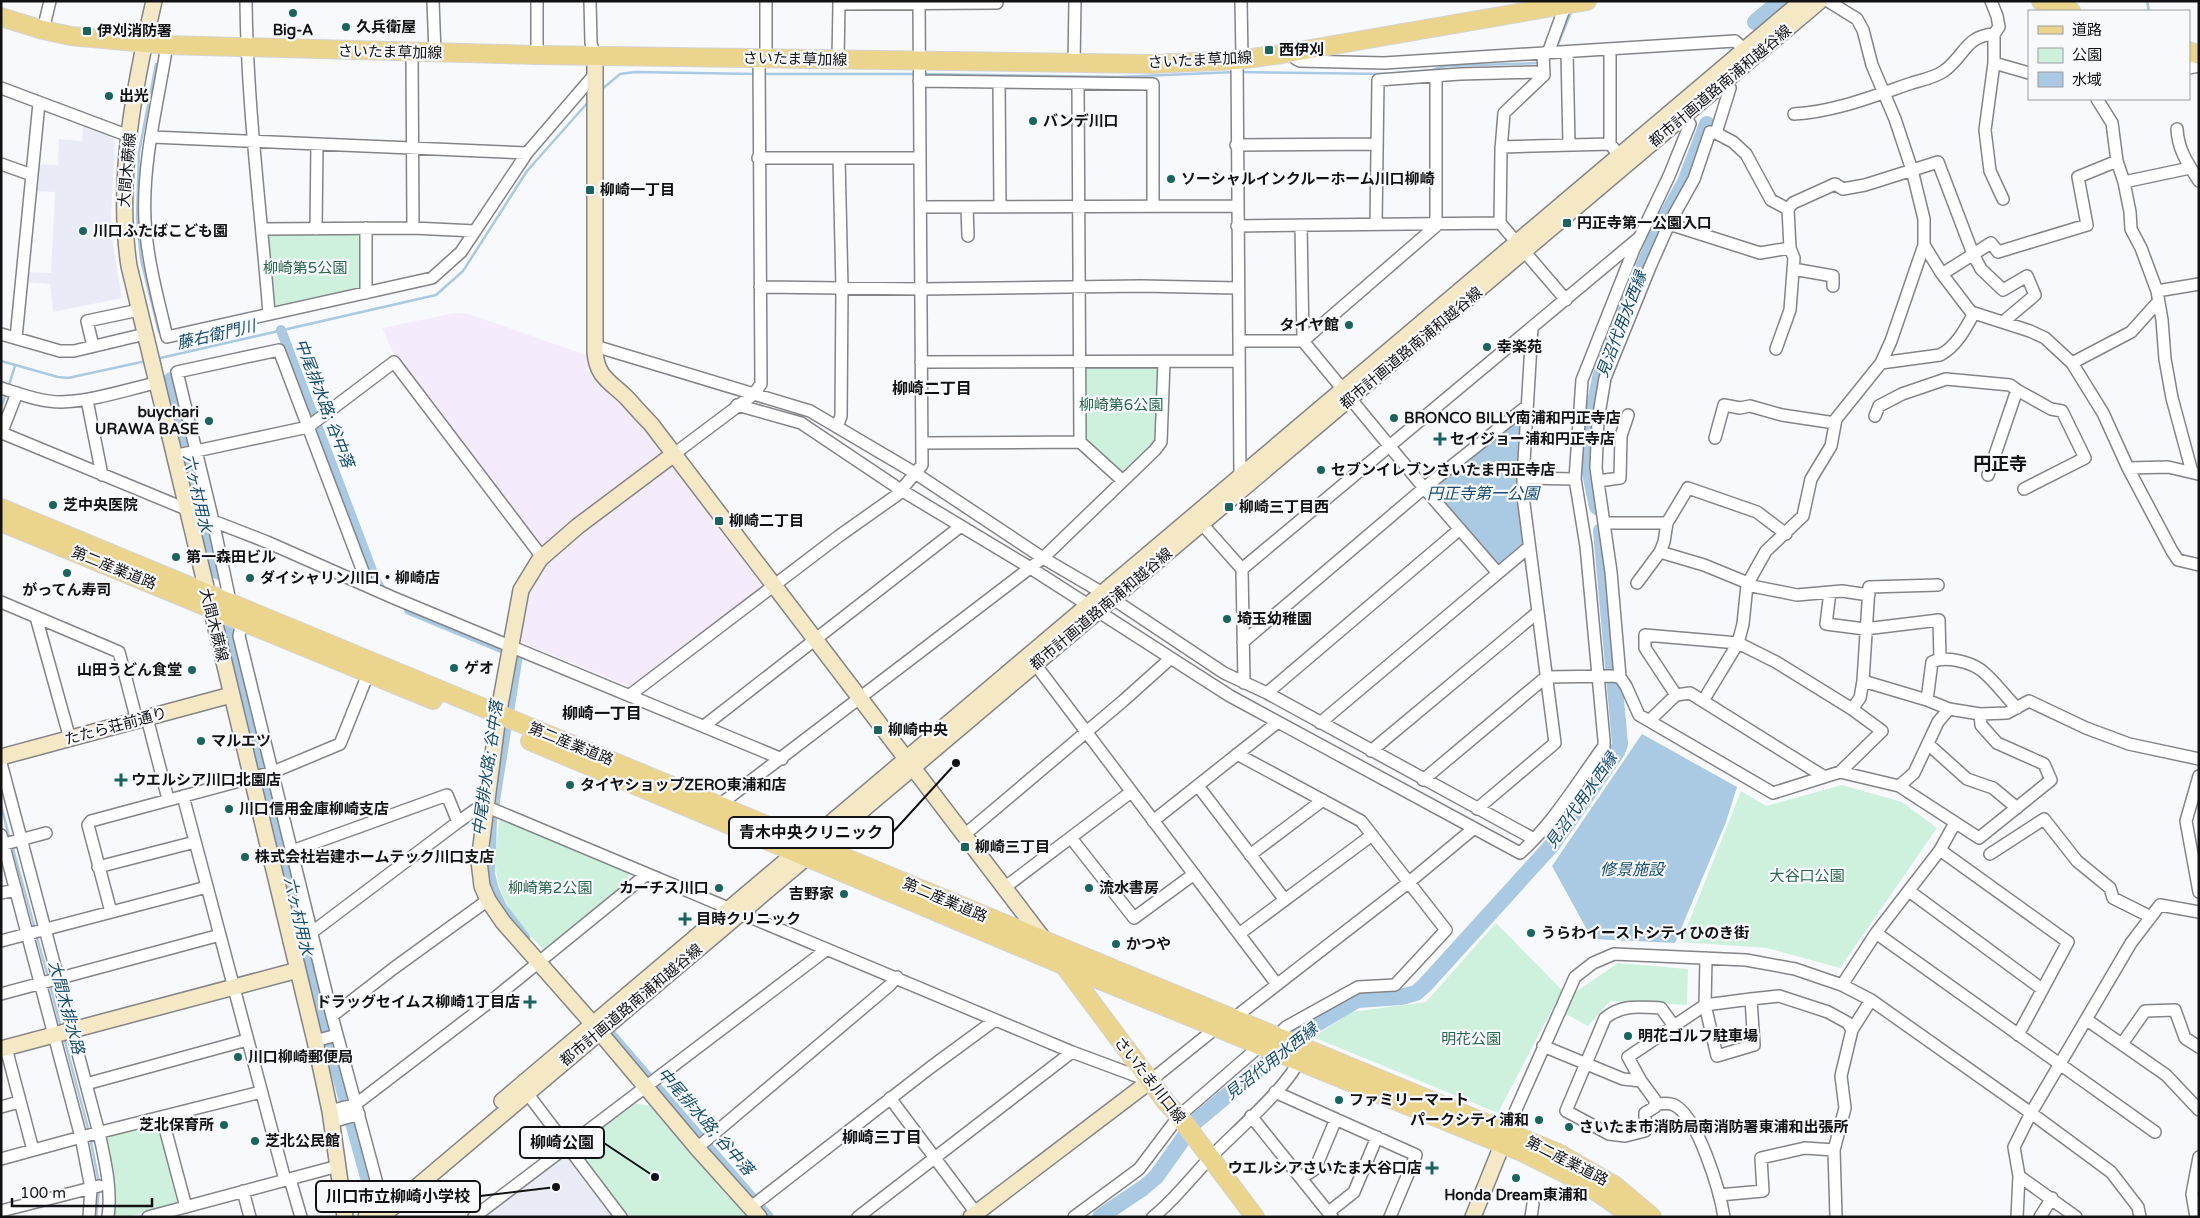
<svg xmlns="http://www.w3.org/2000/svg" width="2200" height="1218" viewBox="0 0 2200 1218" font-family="'Varela Round','Noto Sans JP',sans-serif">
<rect width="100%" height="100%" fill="#f8f9fd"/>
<path fill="#f4ecfc" d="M454 313 469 314 586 355 589 373 597 384 604 386 637 418 661 449 660 455 546 544 540 545 394 355 382 328Z
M667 465 675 468 764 582 762 590 633 685 628 686 518 641 523 603 543 561Z"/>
<path fill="#e9ecf7" d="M83 124 111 135 115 141 111 218 113 244 122 298 53 312 50 284 26 282V272L51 273 55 192 34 191 36 164 58 165 59 139 82 141Z
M560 1156 569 1157 615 1217H482Z"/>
<path fill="#cdf1dd" d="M272 233 358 235 362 238 361 289 280 309 272 305 266 240Z
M1088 365 1154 366 1157 370 1156 441 1125 471 1122 472 1086 440 1085 368Z
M1842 785 1902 802 1937 828 1840 968 1767 948 1681 942 1741 791 1766 806Z
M500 818 629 872 626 885 544 951C500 901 488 886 500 818Z
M1496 923 1562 990 1498 1113 1313 1037 1352 1012 1426 1002Z
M1618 963 1688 969 1687 1005 1610 1001 1588 1026 1566 1014 1574 993Z
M635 1104 649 1105 731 1200 734 1198 750 1217H629L583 1156 585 1141Z
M153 1124 158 1126 178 1199 176 1205 126 1217H113L106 1139 108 1136Z"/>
<path fill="#a9cae2" d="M1522 417 1517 479 1525 540 1523 545 1501 564 1497 565 1434 491 1435 486Z
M1642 734 1737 787 1726 822 1675 943 1592 939 1552 866Z"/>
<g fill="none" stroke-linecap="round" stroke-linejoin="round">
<path stroke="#a9cae2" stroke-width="2.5" d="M2147 1 2149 11
M1556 49 1572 10
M156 64 139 152 137 218 141 260 159 332
M1240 72 1387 74
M1398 73 1432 70 1446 66 1541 63
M763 74H915
M923 74 1118 77 1235 72
M601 90 620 74 635 72 755 74
M156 359 436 295 463 271 527 171 590 100
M1 361 58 377 68 378 146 361
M8 388 15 366
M1 408 6 393
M1 805 10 840
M12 845 35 929
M36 934 48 977
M50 985 61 1028
M64 1038 89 1132
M90 1137 99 1183
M96 1217 99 1189"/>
<path stroke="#a9cae2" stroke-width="10" d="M281 330 376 581 384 595
M409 610 518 655 492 820 490 874 494 890 502 907 525 937
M611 1034 769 1217"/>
<path stroke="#a9cae2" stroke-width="16" d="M1755 22 1780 1
M171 380 219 572
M1597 507 1590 473V454L1592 417 1601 373 1657 233 1685 182 1707 124
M226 606 315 985 379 1217
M1100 1217 1143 1188 1156 1177 1195 1122 1303 1032 1357 1000 1401 997 1416 993 1425 985 1553 844 1617 752 1620 744 1601 531"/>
<g stroke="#848488" stroke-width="14">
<path id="street" d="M246 1C247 106 261 210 269 314
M433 1 435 53
M537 1V55
M590 1 591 43 595 56
M839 1V4L997 3
M1241 1 1242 58
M1828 1 1857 19 1863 30 1872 65 1895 119 1912 170 1924 219V245L1942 274 1971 312 2030 331 2045 338 2072 363 2103 413 2128 468 2172 551 2178 560 2199 565
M1991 1 1997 16 1999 27 1994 34V63L1985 130 1990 171 2003 199
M43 30 50 1
M167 45C158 102 142 162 145 220 147 260 158 299 167 337L432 278 461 252 527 153 594 75
M1293 52 1296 59 1300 61 1384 63 1735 41 1745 50
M1567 52 1569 145
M412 53 413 228 475 231
M1548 53 1567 1
M766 58V1
M838 59 839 4
M1237 60 1240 477
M1074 63 1075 1
M1994 63 2029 73
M2189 68 2199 66
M919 81 1153 84V206
M1725 82 1730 88 1716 133 1733 142 1746 154 1771 200 1788 209 1790 248 1794 258 1790 310 1776 349
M999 83 1000 207
M1078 84 1080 442 1123 481
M1 88 129 136
M2097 99 2112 123 2117 161 2124 182 2130 212 2131 229 2141 248 2157 291 2162 320 2165 359 2172 398 2192 472
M1794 114C1834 112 1874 96 1912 83 1922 80 1936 77 1944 71 1965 56 1965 36 1994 34
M2177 129C2178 150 2188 164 2199 181
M152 137 527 153
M1610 144V49
M1236 145 1377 144
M1501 147 1610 144 1619 155
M758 158H920
M1 164 32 175
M2124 182 2190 168
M921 207 1237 206
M967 207 968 236
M1788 209 1793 203 1835 184 1843 189 1865 185 1938 162 1973 254 1981 269 2003 290 2027 276 2035 295 2003 322
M1500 223 1501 150 1504 113 1544 75 1543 53
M1376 224 1378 80 1460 74 1535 72 1544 75
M1669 224 1760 253 1790 248
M1301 225 1303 341
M1237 226 1500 223 1566 300
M366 228V293
M262 229 413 228
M316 229 317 144
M1793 269 1833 276V286
M1942 274 1991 243 1998 252 2087 225 2078 177 2117 161
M760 287 921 289 1141 286 1238 288
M2157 291 2199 284
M1 334 60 351H74L145 334
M16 338 39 103
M1239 341H1303L1424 488 1497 572
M1303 341 1436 226V76
M93 346 87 321 139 310
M595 346 810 411 915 473 1043 558 1113 599 1224 673 1267 693 1534 839
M921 362 1239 361
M1881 363 1940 355C1956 347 1966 328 1974 313
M2072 363 2131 332 2158 302
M1 388C20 394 41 402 61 402 93 401 125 390 156 383
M2017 390 2051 409 2062 411 2085 458 2024 489
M87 400 102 475
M737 405 801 423 901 490 1029 567 1230 696 1520 853C1552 825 1579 780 1604 746V740L1586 546 1575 479 1523 478
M1875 416 1879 406 1902 394 1946 379 2010 385 2017 390 1988 475
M837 427 841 416 842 288 839 158
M2 433 186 509
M1 434 17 393
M1715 438 1724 405 1740 408 1750 406 1782 415 1835 423
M922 443 1080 442
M674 454 754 394 761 384 759 58
M173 456 308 427 394 362 542 557
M2128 468 2168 467 2198 474
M1575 479 1582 380 1634 249 1669 176 1690 124 1684 116
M1598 481 1620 478 1621 436 1628 415
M213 521 267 542 394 598 782 759
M1606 523H1667
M1202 524 1242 569 1244 683
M1660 552 1704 565 1748 583 1747 585 1797 595 1842 591 1869 595
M1242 569 1640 237
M1637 583 1660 552 1664 542 1667 523 1688 488 1757 512 1786 534
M1748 583 1766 551 1803 516 1811 479 1831 446 1836 419 1881 363 1891 341 1924 245
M1830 592 1826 624 1865 629 1939 620 1940 659
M230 601 213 521 177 372 279 350 365 577 364 584
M1 602 119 652 137 721
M36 617 70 739
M242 621 239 636 332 1016 382 1202
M1243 642 1424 488 1527 406
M1035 664 1276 983
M1620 677 1611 572 1596 468 1598 420 1605 378 1650 267 1669 224 1694 179 1710 132 1716 133
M1863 681 1927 700 1949 709 1980 714 2007 713 2029 701 2086 728 2129 744 2199 759
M1267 693 1460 529
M630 695 839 536 897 495 922 465 919 3
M1676 695 1645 648V635L1738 643 1776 662 1852 709 1882 731 1840 772
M1927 700 1932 662C1945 656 1968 661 1981 670 1994 680 2005 696 2017 708
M1703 701 1738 643 1743 624 1747 585
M1852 709 1860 698 1863 681 1869 587 1938 585
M147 718 168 799
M1649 721 1676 695 1690 693 1823 776
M1320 723 1529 547
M704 726 961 526
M1928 744 1967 779 1993 788 2017 808
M1371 751 1538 612
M1237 754 1361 821 1446 930 1395 985 1358 987 1286 1027 1277 1036
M1 763 99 1133C105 1160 112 1190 108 1217
M2199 776 2186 821 2199 892
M1423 780 1546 677 1611 676 1620 677 1626 686 1639 715 1773 793 1840 772 1899 786 1979 838 2051 780 2044 764 1997 743 1981 725 1980 714
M1198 786 1285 900
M1899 786 1914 773 1938 722 1949 709
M183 796 285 1180
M718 806 1043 558 1155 450 1161 442 1164 362
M1477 809 1555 743 1523 496V478L1532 328
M1153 821 1278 722
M1 835 81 1137 91 1188 89 1217
M963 836 1123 701 1171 658
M1071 838 1134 918 1194 874
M1 845 46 833
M1940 850 2068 942 2018 1035
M292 851 447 795 458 822
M1990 854 2044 819 2077 861 2110 888 2113 898 2151 917
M1250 855 1323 800
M98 867 195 842
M1004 888 1131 792
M1909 891 2042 989
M1 893 16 890
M111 912 88 825 91 821 273 772 340 744 368 674
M1876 933 2155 1132
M1239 934 1372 835
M1 941 207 887
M292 942 315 930 458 822 475 810 485 806 1072 1052 1150 1081 1216 1028
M1706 958 1705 1005 1717 1056 1754 1045 1751 999
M1842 985 1876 933 1940 850 1955 823
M1 994 220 935
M332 1016 394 968 488 900
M1234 1018 1408 883 1473 829
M2087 1020 2166 1075 2199 1110
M1674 1026 1661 1008C1639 1007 1623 1004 1605 1018L1566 1111 1609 1134 1625 1136 1645 1131V1113L1655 1107V1100L1641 1081 1628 1057 1705 1005 1751 999 1779 996 1828 1012 1848 1023 1852 1030
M315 1041 337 1035
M2122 1044 2145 1011 2175 1010 2185 1038 2199 1047
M1543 1046 1623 1079 1641 1081
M6 1048 33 1150
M86 1084 247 1040
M1275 1092 1416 1155 1390 1217
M527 1093 621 1217
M890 1098 979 1217
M1655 1104C1661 1104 1669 1102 1674 1105 1698 1116 1720 1192 1724 1217
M1 1107 19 1102
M330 1111 356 1104 496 997 647 874
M1251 1116 1332 1217
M162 1117 186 1207
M332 1122 359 1114
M1506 1132 1575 977 1593 963 1614 954 1746 960 1795 969 1842 985 1871 1000 2031 1113 2111 1172 2138 1207 2140 1217
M697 1148 890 985 897 977
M1 1159 85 1136 261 1092
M2019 1176 2076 1217
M1301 1178 1315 1169 1336 1119
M290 1179 301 1217
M243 1191 250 1217
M1719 1195 1763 1191 1761 1158 1805 1148 1834 1150
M751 1207 931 1067 995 1020
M1 1211 99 1186
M1329 1212 1354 1192 1377 1137
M148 1217 338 1166
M474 1217 826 950
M858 1217 1072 1052
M1074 1217 1139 1169 1179 1116 1261 1045
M1153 1217C1175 1200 1192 1176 1212 1156 1234 1133 1288 1087 1299 1060
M1531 1217 1533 1204
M1836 1217 1834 1150 1845 1108 1841 1076 1852 1030 1871 1000
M2017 1217 2019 1176 2014 1147 2031 1113 2131 943 2160 905 2199 912
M2040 1217 2052 1198
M2196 1217 2192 1194 2199 1157"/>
</g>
<g stroke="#848488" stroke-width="18">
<path id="secondary" d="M154 1C134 87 116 179 129 266L315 1041 330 1111 345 1217
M595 56V352C597 378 611 382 627 398 635 407 643 416 651 424L1045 941
M674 454 578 526 540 559 521 590 498 716 479 861 482 886 488 900 503 922 592 1023 697 1148 759 1217
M1 757 231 695
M1 1049 298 970
M502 1101 1802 1
M366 1217 387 1198
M381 1217 1820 1
M971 1217 1150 1081
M1473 1217 1506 1135"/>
</g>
<g stroke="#d4d4d5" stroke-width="20">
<path id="primary" d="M2041 1 2071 11
M1 17 43 30 71 36 167 45 537 55 1152 64 1237 60 1282 54 1587 1
M2189 51 2199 55
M1 508 1558 1153 1614 1185 1652 1217
M1 522 433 700
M530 741 1063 965 1524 1153 1584 1183 1633 1217
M1063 964 1166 1102 1179 1116 1255 1217"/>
</g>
<use href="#street" stroke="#fff" stroke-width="11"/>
<use href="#secondary" stroke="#f5e9c5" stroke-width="15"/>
<use href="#primary" stroke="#ebd48b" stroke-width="18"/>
</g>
<g fill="#19655e" stroke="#f8f9fd" stroke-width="2">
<circle cx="293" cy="13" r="5"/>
<circle cx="346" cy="27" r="5"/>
<rect x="82" y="26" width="10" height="10" rx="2.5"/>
<rect x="1264" y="45" width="10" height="10" rx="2.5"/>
<circle cx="109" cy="96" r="5"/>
<circle cx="1033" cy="121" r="5"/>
<circle cx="1171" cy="179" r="5"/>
<rect x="585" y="185" width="10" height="10" rx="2.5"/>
<rect x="1562" y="218" width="10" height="10" rx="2.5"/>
<circle cx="83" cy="231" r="5"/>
<circle cx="1349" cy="325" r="5"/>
<circle cx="1487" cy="347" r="5"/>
<circle cx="1394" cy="418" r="5"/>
<circle cx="209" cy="421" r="5"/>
<path d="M1437.5 431.5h5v5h5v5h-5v5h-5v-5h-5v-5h5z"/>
<circle cx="1321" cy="470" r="5"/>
<circle cx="53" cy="505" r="5"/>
<rect x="1224" y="502" width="10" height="10" rx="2.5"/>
<rect x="714" y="516" width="10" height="10" rx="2.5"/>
<circle cx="176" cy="557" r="5"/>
<circle cx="67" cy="573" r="5"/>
<circle cx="250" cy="578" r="5"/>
<circle cx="1227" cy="619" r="5"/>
<circle cx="454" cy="668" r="5"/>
<circle cx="192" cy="670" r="5"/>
<rect x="873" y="725" width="10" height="10" rx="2.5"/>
<circle cx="201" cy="741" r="5"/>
<path d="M118.5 772.5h5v5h5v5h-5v5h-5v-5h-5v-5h5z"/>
<circle cx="570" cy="785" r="5"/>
<circle cx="229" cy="809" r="5"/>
<rect x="960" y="842" width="10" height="10" rx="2.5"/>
<circle cx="245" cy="857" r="5"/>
<circle cx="719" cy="888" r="5"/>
<circle cx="1089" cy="888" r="5"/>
<circle cx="844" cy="894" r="5"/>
<path d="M682.5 911.5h5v5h5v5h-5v5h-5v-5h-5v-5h5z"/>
<circle cx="1531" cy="933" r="5"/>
<circle cx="1116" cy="944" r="5"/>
<path d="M527.5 994.5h5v5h5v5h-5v5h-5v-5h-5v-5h5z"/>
<circle cx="1628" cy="1036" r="5"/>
<circle cx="238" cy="1057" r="5"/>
<circle cx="1339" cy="1100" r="5"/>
<circle cx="1539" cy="1120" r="5"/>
<circle cx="224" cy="1125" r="5"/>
<circle cx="1569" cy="1127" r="5"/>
<circle cx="255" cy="1141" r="5"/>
<path d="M1429.5 1160.5h5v5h5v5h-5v5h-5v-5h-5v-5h5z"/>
<circle cx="1516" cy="1178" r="5"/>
</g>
<g text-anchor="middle" stroke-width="4.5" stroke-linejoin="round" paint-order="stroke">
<g font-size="15" font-weight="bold" fill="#121214" stroke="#f8f9fd" text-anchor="start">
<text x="356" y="32">久兵衛屋</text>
<text x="293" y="35" text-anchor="middle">Big-A</text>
<text x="97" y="36">伊刈消防署</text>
<text x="1279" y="55">西伊刈</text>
<text x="119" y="101">出光</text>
<text x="1043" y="126">バンデ川口</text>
<text x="1181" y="184">ソーシャルインクルーホーム川口柳崎</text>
<text x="600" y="195">柳崎一丁目</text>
<text x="1577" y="228">円正寺第一公園入口</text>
<text x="93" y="236">川口ふたばこども園</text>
<text x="1339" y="330" text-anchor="end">タイヤ館</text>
<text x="1497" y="352">幸楽苑</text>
<text x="199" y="417" text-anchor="end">buychari<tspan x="199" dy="17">URAWA BASE</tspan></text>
<text x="1404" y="423">BRONCO BILLY南浦和円正寺店</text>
<text x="1450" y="444">セイジョー浦和円正寺店</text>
<text x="1331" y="475">セブンイレブンさいたま円正寺店</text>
<text x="63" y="510">芝中央医院</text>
<text x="1239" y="512">柳崎三丁目西</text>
<text x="729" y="526">柳崎二丁目</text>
<text x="186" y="562">第一森田ビル</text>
<text x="260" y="583">ダイシャリン川口・柳崎店</text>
<text x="67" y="595" text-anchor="middle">がってん寿司</text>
<text x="1237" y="624">埼玉幼稚園</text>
<text x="464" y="673">ゲオ</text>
<text x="182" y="675" text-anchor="end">山田うどん食堂</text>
<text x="888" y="735">柳崎中央</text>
<text x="211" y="746">マルエツ</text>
<text x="131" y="785">ウエルシア川口北園店</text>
<text x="580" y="790">タイヤショップZERO東浦和店</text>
<text x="239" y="814">川口信用金庫柳崎支店</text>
<text x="975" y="852">柳崎三丁目</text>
<text x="255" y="862">株式会社岩建ホームテック川口支店</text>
<text x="709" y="893" text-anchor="end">カーチス川口</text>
<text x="1099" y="893">流水書房</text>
<text x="834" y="899" text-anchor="end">吉野家</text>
<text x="696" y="924">目時クリニック</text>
<text x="1541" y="938">うらわイーストシティひのき街</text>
<text x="1126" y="949">かつや</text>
<text x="520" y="1007" text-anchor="end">ドラッグセイムス柳崎1丁目店</text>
<text x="1638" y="1041">明花ゴルフ駐車場</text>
<text x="248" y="1062">川口柳崎郵便局</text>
<text x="1349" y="1105">ファミリーマート</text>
<text x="1529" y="1125" text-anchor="end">パークシティ浦和</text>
<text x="214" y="1130" text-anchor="end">芝北保育所</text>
<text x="1579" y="1132">さいたま市消防局南消防署東浦和出張所</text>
<text x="265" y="1146">芝北公民館</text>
<text x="1422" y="1173" text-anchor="end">ウエルシアさいたま大谷口店</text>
<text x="1516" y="1200" text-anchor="middle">Honda Dream東浦和</text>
</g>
<g font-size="15" fill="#121214" stroke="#f8f9fd">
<text transform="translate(390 52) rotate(1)" y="5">さいたま草加線</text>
<text transform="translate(795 59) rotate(1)" y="5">さいたま草加線</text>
<text transform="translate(1200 60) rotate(-3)" y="5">さいたま草加線</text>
<text transform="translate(1720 86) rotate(-40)" y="5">都市計画道路南浦和越谷線</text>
<text transform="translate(127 170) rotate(-85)" y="5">大間木蕨線</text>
<text transform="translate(1411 348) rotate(-40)" y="5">都市計画道路南浦和越谷線</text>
<text transform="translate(114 568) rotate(22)" y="5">第二産業道路</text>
<text transform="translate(1101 609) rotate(-40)" y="5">都市計画道路南浦和越谷線</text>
<text transform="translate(214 625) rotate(76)" y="5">大間木蕨線</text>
<text transform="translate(116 726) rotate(-15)" y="5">たたら荘前通り</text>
<text transform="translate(571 744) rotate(22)" y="5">第二産業道路</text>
<text transform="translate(945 900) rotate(23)" y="5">第二産業道路</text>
<text transform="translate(631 1005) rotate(-40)" y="5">都市計画道路南浦和越谷線</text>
<text transform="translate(1150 1080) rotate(52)" y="5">さいたま川口線</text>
<text transform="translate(1567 1161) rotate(27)" y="5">第二産業道路</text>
</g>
<g font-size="15" fill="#28654a" stroke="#f8f9fd">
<text x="305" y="273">柳崎第5公園</text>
<text x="1121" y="410">柳崎第6公園</text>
<text x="1807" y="881">大谷口公園</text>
<text x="550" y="893">柳崎第2公園</text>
<text x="1471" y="1044">明花公園</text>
</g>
<g font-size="16" font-style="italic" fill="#144c6c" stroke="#f8f9fd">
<text transform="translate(1621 324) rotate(-69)" y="6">見沼代用水西縁</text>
<text transform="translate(216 334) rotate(-13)" y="6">藤右衛門川</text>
<text transform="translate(325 403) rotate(69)" y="6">中尾排水路; 谷中落</text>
<text transform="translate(198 493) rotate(77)" y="6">六ヶ村用水</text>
<text x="1483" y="499">円正寺第一公園</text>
<text transform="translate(487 768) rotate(-82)" y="6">中尾排水路; 谷中落</text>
<text transform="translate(1581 800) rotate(-55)" y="6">見沼代用水西縁</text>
<text x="1632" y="875">修景施設</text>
<text transform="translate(299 916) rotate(77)" y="6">六ヶ村用水</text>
<text transform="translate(67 1007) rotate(75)" y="6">大間木排水路</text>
<text transform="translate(1271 1061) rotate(-38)" y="6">見沼代用水西縁</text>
<text transform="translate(706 1121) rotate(49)" y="6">中尾排水路; 谷中落</text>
</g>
<g font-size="16" font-weight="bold" fill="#121214" stroke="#f8f9fd">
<text x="932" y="394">柳崎二丁目</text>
<text x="602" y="719">柳崎一丁目</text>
<text x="882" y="1143">柳崎三丁目</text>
</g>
<g font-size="18" font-weight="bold" fill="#121214" stroke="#f8f9fd">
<text x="2000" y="470">円正寺</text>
</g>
</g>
<path fill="none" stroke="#121214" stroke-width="2" d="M956 763L893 832M655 1177L604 1143M556 1187L480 1196"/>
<g fill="#121214" stroke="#f8f9fd" stroke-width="2">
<circle cx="956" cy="763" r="5"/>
<circle cx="655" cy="1177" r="5"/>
<circle cx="556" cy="1187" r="5"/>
</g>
<g fill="#f8f9fd" stroke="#121214" stroke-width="2">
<rect x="729" y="817" width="164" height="31" rx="5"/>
<rect x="520" y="1127" width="84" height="31" rx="5"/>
<rect x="316" y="1181" width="164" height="31" rx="5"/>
</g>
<g font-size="16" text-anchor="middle" font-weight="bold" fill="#121214">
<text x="811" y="838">青木中央クリニック</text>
<text x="562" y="1148">柳崎公園</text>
<text x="398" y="1202">川口市立柳崎小学校</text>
</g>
<rect width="2200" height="1218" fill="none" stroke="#121214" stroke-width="5"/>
<rect x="2028" y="10" width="162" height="90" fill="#f8f9fd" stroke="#9c9da0"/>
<rect x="2038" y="26" width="25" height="8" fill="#ebd48b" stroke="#9c9da0"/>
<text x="2072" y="35" font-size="15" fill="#121214">道路</text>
<rect x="2038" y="48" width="25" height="15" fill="#cdf1dd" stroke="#9c9da0"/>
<text x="2072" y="60" font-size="15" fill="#121214">公園</text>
<rect x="2038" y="72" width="25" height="15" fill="#a9cae2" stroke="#9c9da0"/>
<text x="2072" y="85" font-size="15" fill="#121214">水域</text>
<path d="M12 1198v8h140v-8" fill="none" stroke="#121214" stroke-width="2.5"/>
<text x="20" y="1198" font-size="15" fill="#121214" stroke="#f8f9fd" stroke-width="4" paint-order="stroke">100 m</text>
</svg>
